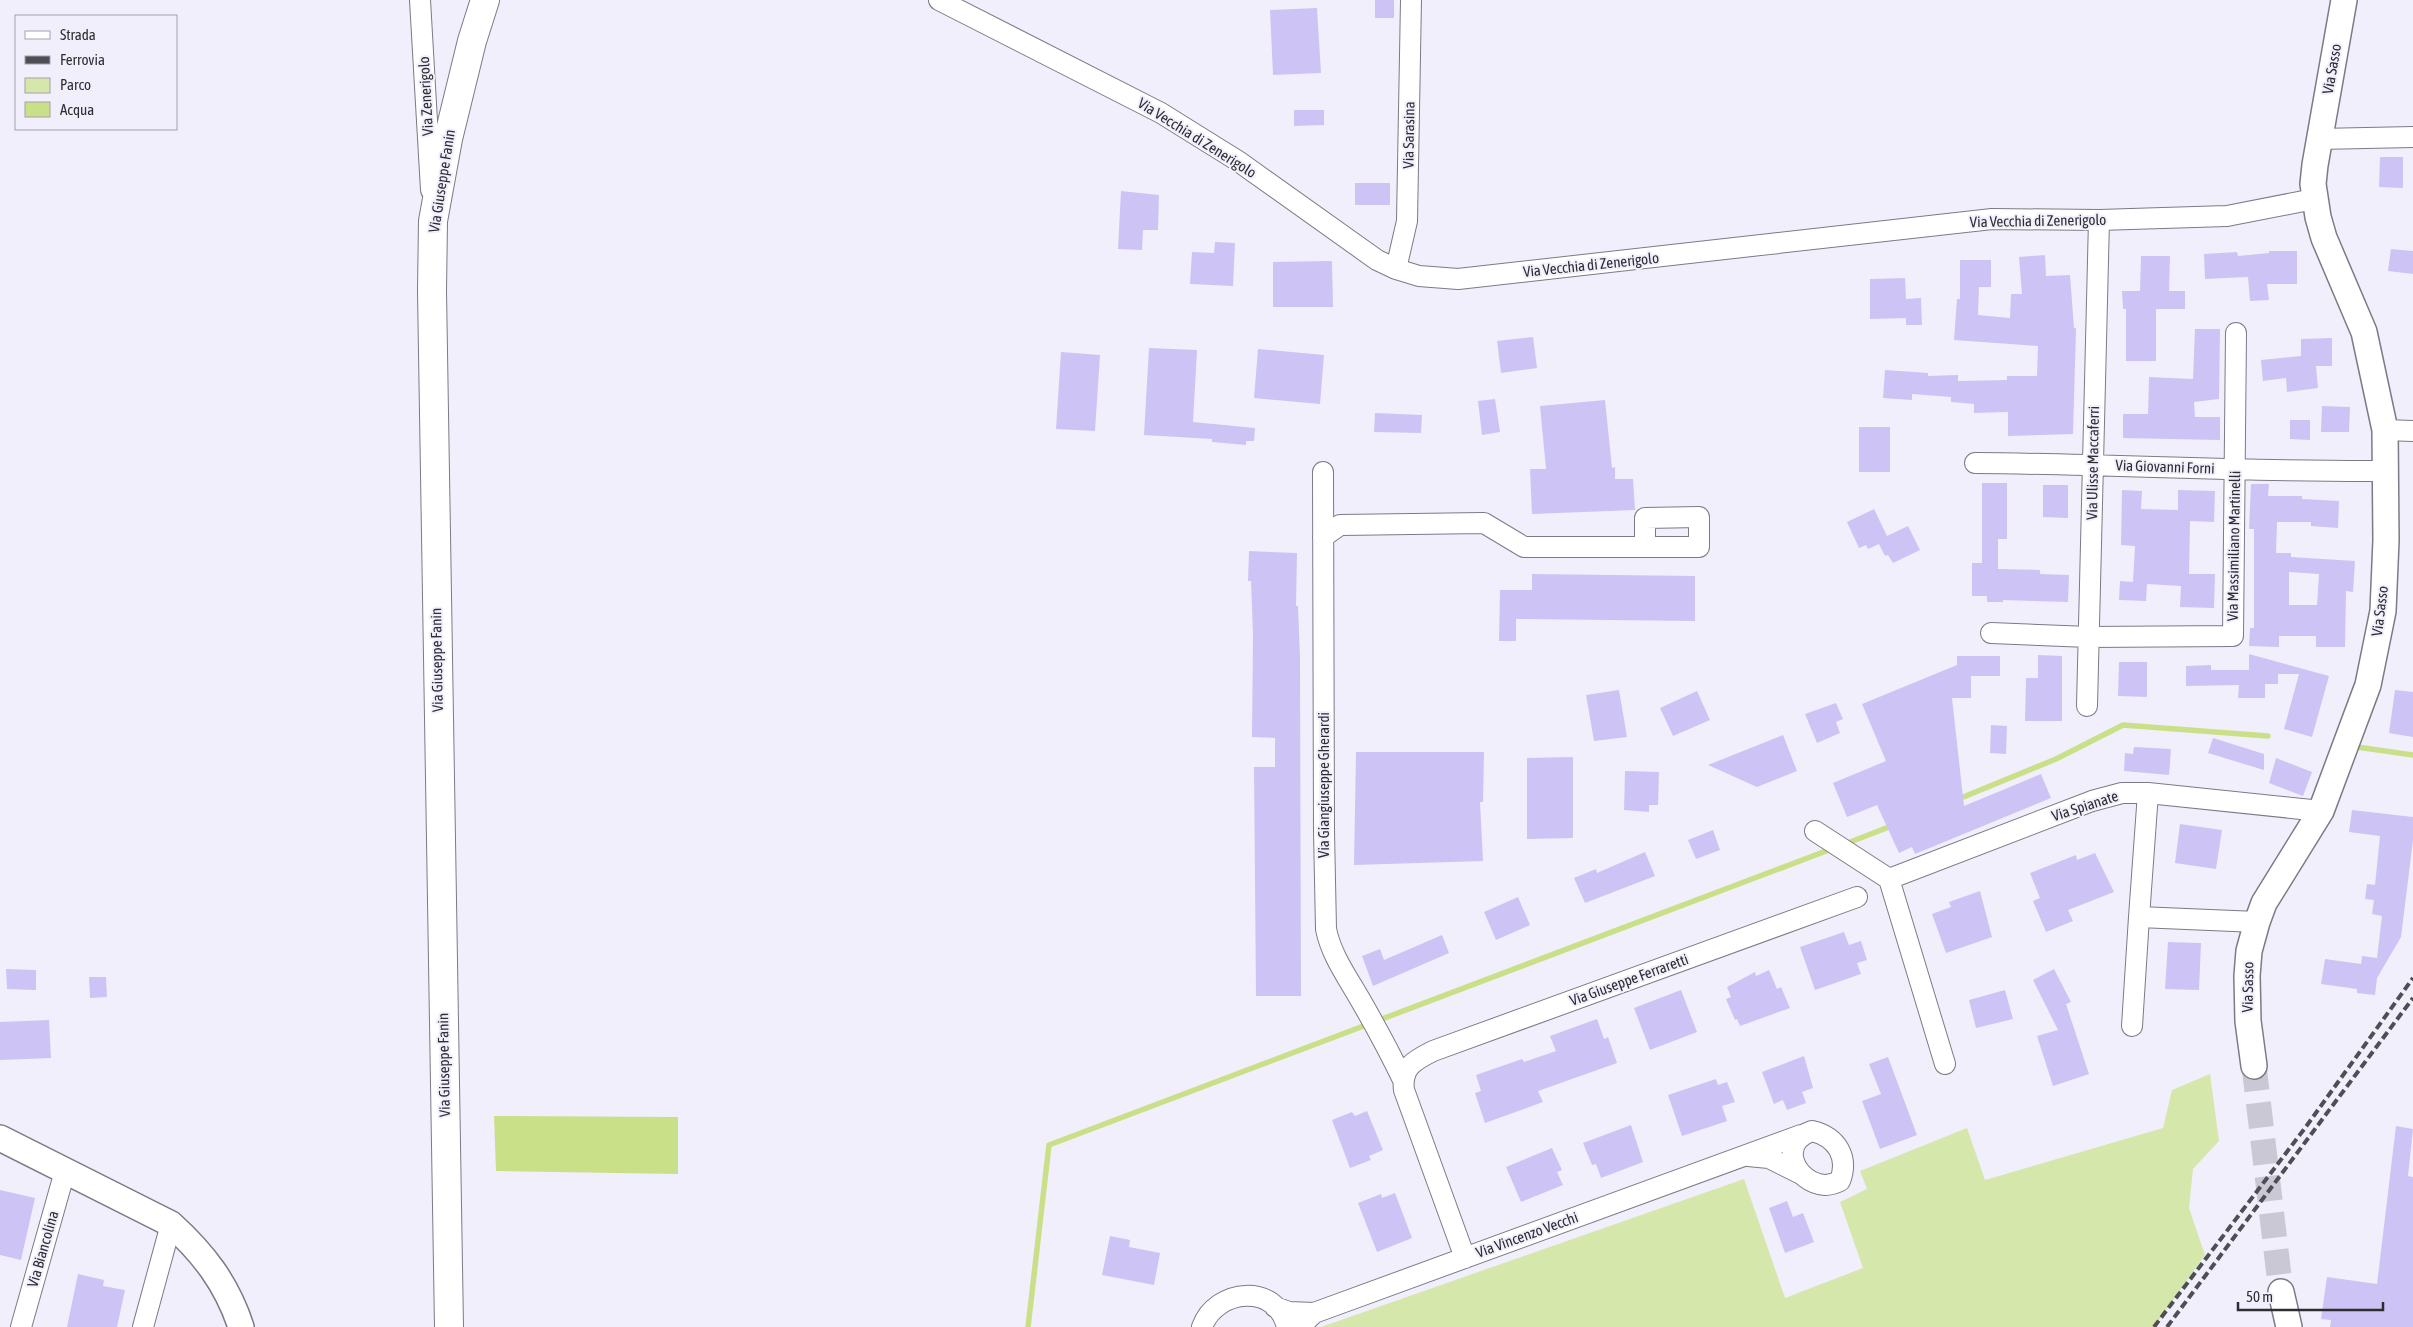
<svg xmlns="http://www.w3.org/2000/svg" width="2413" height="1327" viewBox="0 0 2413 1327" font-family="'Asap Condensed',sans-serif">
<rect width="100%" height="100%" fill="#f1effc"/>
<path fill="#d5e7ab" d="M2210 1074 2219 1141 2193 1169 2189 1208 2205 1255 2154 1327H1321L1744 1179 1785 1298 1863 1268 1840 1202 1867 1189 1860 1171 1967 1128 1985 1180 2163 1128 2172 1090Z"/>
<path fill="#c9e089" d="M494 1116 678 1117V1174L496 1171Z"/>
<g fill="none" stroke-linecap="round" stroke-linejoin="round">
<path stroke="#c9e089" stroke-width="5.5" d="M2357 747 2413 755
M1956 800 2056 759 2123 725 2268 736
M1845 844 1894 825
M1028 1327 1049 1145 1834 848"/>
</g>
<path fill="#cdc4f5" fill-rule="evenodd" d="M1375 0H1394V18H1375Z
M1317 8 1321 73 1273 75 1270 10Z
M1294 110H1324V125L1294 126Z
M2380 157H2403V188L2379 187Z
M1355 183H1390V205H1355Z
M1121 191 1159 195 1158 230H1143L1142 250 1118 249Z
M1215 242 1235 243 1233 286 1190 284 1192 252 1214 253Z
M2391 249 2413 251V274L2388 271Z
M2269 251H2297V284H2267L2269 300 2250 301 2248 277 2205 279 2204 254 2237 252 2238 256 2269 253Z
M2045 255 2046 276 2070 275 2074 328H2076L2073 434 2008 436V412L1974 413V404L1951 402V397L1912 394V400L1883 398 1885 370 1928 373V376L1958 375V381L2007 380V376H2037L2038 346 1954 340 1957 299H1960V260H1991V287H1979L1978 315 2010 318 2011 294H2022L2019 257Z
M2141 256H2170L2169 291H2185V309H2156V361H2126V309H2123L2122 291H2140Z
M1332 261 1333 307H1273V262Z
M1905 278 1906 299 1921 298 1922 325H1906V318L1870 319V279Z
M2195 329H2220L2219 399 2194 402 2195 417H2220V440L2123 438V414H2148L2149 377 2193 379Z
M1533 337 1537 368 1501 373 1497 341Z
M2332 338V366H2316L2318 388 2287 392 2286 378 2263 381 2261 360 2301 356V339Z
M1149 348 1197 350 1193 422 1255 428 1254 441H1246V445L1212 442V439L1144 435Z
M1258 349 1324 355 1320 404 1254 398Z
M1061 352 1100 355 1095 431 1056 429Z
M1495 399 1500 432 1482 435 1478 401Z
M1605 400 1612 468 1615 467V479H1633L1635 510 1532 514 1530 469H1546L1540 406Z
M2322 406 2350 407 2349 432H2321Z
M1375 413 1422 415 1421 433 1374 432Z
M2290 420H2310V440L2290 439Z
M1859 427H1890V472H1859Z
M1982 483H2007V539H1998V569L2040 570V574L2069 575 2068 602 2003 600V602H1987V596H1972V563H1982Z
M2251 484H2269L2268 496H2302V499L2339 501 2338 528 2311 526V522H2277L2276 553H2291V557L2355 561 2353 592 2346 591 2345 647H2316V636H2279V647L2249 646 2250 628H2254V529H2249ZM2289 572 2319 574 2317 605H2289Z
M2043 485H2068V518L2043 517Z
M2122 490 2142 491 2141 509 2178 510V490L2215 491 2214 522 2190 521 2189 574H2215L2214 608 2180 607 2181 586 2147 584 2146 601 2119 600 2120 581 2133 582 2135 546 2121 545Z
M1874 509 1887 536 1908 526 1920 550 1893 563 1888 555 1885 556 1879 544 1868 549 1866 545 1859 548 1847 522Z
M1249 551 1297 553 1296 606H1298L1300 657 1301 996H1256L1254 767H1275V738L1252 737 1253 635 1251 581H1248Z
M1532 574 1695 576V621L1516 619V641H1499L1500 590H1532Z
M2249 654 2329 676 2312 737 2284 729 2299 674H2278V684H2265V698H2238L2239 685 2186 686V666L2211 665V670H2249Z
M2038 655 2062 656V721H2025L2026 678H2038Z
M1957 656H2000V676H1971V698H1952L1964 806 2041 774 2051 798 1915 854 1912 847 1899 853 1877 805 1847 817 1833 783 1886 761 1862 704 1957 665Z
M2119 662H2147V697L2118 696Z
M1619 690 1627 737 1594 741 1586 695Z
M2395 690 2413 692V737L2389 733Z
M1697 691 1710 720 1673 736 1660 708Z
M1836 703 1843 719 1836 722 1840 733 1817 743 1805 714Z
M1991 725 2007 726 2006 754 1990 753Z
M1783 735 1797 771 1757 787 1708 765Z
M2213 738 2264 754V770L2208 753Z
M2134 747 2171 749 2169 775 2124 771 2125 753 2133 754Z
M1356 752H1484L1483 802H1480L1483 861 1354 865Z
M1573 757V838L1527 839V758Z
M2276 758 2312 772 2303 796 2269 783Z
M1625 771 1659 772 1658 805H1649V812L1624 810Z
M2352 810 2413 817V840L2401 937 2377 978 2375 995 2357 993V989L2321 984 2325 959 2361 964 2362 956 2377 958 2382 916 2372 914 2374 900 2365 899 2367 884 2375 885 2380 836 2349 832Z
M2180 824 2222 830 2216 869 2175 863Z
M1713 830 1720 850 1696 859 1688 840Z
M1645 852 1655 876 1585 903 1574 878 1596 869 1597 873Z
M2095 853 2114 892 2068 910 2073 921 2046 932 2033 901 2040 898 2030 873 2076 855 2077 860Z
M1980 891 1992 937 1946 953 1932 914 1951 907 1949 902Z
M1518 897 1530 925 1496 940 1484 912Z
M1844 932 1849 945 1861 941 1867 960 1857 963 1861 974 1815 990 1800 947Z
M1442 935 1449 953 1373 986 1362 956 1380 949 1384 960Z
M2168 942 2201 943 2199 990 2165 989Z
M6 969 36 970V990L7 989Z
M2054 969 2071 1002 2066 1004 2089 1074 2053 1086 2037 1036 2058 1030 2033 980Z
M1769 970 1777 989 1781 987 1790 1008 1740 1026 1737 1019 1735 1020 1726 999 1731 997 1727 987 1755 972 1756 976Z
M89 977H106L107 997 90 998Z
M1681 990 1697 1032 1650 1050 1634 1008Z
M2005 990 2013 1019 1976 1028 1969 1000Z
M1597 1019 1604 1039 1608 1037 1617 1063 1538 1091 1543 1102 1485 1123 1475 1093 1481 1091 1476 1075 1522 1059 1524 1062 1556 1051 1550 1036Z
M49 1020 51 1058 0 1060V1022Z
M1804 1056 1813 1088 1802 1092 1806 1103 1787 1110 1783 1100 1774 1104 1762 1072Z
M1888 1057 1917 1135 1880 1149 1862 1101 1881 1094 1869 1064Z
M1716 1079 1718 1085 1727 1082 1735 1102 1722 1106 1727 1121 1682 1136 1668 1095Z
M1367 1111 1383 1150 1369 1156 1371 1160 1350 1168 1332 1120 1352 1112 1355 1116Z
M1631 1125 1643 1162 1601 1178 1596 1164 1592 1165 1583 1143Z
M2396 1126 2413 1129 2408 1176 2413 1177V1327H2330L2331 1320 2321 1319 2327 1277 2377 1284Z
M1552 1148 1562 1170 1557 1172 1563 1185 1521 1202 1506 1167Z
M0 1190 35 1198 21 1260 0 1255Z
M1395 1193 1412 1238 1377 1252 1358 1203 1381 1194 1382 1198Z
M1787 1201 1793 1217 1803 1213 1814 1242 1785 1253 1769 1208Z
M1110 1236 1130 1240 1129 1247 1160 1253 1154 1285 1102 1275Z
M78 1274 104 1280 103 1286 125 1290 117 1327H67Z"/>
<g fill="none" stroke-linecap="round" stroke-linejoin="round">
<path stroke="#cac8d4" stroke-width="25" stroke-dasharray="25 12" stroke-linecap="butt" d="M2254 1066 2281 1292"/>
<g stroke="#7c7a85" stroke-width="22">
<path id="minor" d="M420 0 431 190
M939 0 1161 113 1238 161 1377 260 1396 269 1419 276 1458 279 1992 219 2099 220 2227 216 2314 199
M2319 139 2413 137
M1396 269 1407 221 1411 0
M2385 430 2413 431
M1975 463C2112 464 2248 472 2385 471
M1323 472 1324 831 1326 929C1331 955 1348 978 1361 1001 1376 1027 1390 1053 1403 1080
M1323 537 1340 525 1484 523 1524 547H1699V517L1645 518V547
M1991 633 2089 637 2233 636 2236 333
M2087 706 2099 220
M2148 793 2139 917 2257 922
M1815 831 1889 879 1945 1064
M1889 879 2092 801 2122 793H2148L2321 811
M2132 1026 2139 917
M1812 1131C1837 1137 1849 1157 1840 1181 1836 1183 1830 1185 1825 1185 1795 1183 1777 1143 1812 1131Z
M1748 1156 1769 1158 1801 1174
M1465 1258 1404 1090C1401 1067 1415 1060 1433 1051L1857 897
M1275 1307 1289 1312 1314 1313 1300 1327
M1314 1313 1801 1135
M21 1327 65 1171
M143 1327 171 1224
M1202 1327C1216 1288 1277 1283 1287 1327"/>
</g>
<g stroke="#7c7a85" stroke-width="28">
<path id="tertiary" d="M2254 1066 2248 1021 2247 976 2249 951 2257 922 2264 903 2321 811 2368 685 2383 611 2386 540 2385 430 2364 332 2324 238 2318 217 2313 184 2315 165 2344 0
M0 1138 171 1224C204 1254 227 1284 241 1327
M2281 1292 2289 1327"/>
</g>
<g stroke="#7c7a85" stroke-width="30">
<path id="secondary" d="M449 1327 432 291 433 221 448 139 472 41 485 0"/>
</g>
<use href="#minor" stroke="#fff" stroke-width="20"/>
<use href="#tertiary" stroke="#fff" stroke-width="25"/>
<use href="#secondary" stroke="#fff" stroke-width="28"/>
<path stroke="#4f4e55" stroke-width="4" stroke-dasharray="8 4" stroke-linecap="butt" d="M2154 1327 2305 1128 2413 978
M2167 1327 2413 998"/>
</g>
<g text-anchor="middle" stroke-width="4" stroke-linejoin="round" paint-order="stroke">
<g font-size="15" fill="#2e2d32" stroke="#f1effc">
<text transform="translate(2332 69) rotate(-80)" y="5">Via Sasso</text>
<text transform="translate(426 96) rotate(-93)" y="5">Via Zenerigolo</text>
<text transform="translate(1409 135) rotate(-89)" y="5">Via Sarasina</text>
<text transform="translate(1197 138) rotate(32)" y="5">Via Vecchia di Zenerigolo</text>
<text transform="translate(442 181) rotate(-81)" y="5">Via Giuseppe Fanin</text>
<text transform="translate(2038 221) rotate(-1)" y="5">Via Vecchia di Zenerigolo</text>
<text transform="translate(1591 265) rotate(-6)" y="5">Via Vecchia di Zenerigolo</text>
<text transform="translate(2093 463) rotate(-89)" y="5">Via Ulisse Maccaferri</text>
<text transform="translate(2165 467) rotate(2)" y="5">Via Giovanni Forni</text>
<text transform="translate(2234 546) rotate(-89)" y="5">Via Massimiliano Martinelli</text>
<text transform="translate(2380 611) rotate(-83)" y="5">Via Sasso</text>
<text transform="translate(437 660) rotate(-91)" y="5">Via Giuseppe Fanin</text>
<text transform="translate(1324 785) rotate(-90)" y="5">Via Giangiuseppe Gherardi</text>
<text transform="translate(2085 806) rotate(-18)" y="5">Via Spianate</text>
<text transform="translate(1629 980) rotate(-20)" y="5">Via Giuseppe Ferraretti</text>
<text transform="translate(2248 987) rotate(-89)" y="5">Via Sasso</text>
<text transform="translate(444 1065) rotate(-91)" y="5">Via Giuseppe Fanin</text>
<text transform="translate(1527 1235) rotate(-20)" y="5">Via Vincenzo Vecchi</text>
<text transform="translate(43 1249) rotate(-74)" y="5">Via Biancolina</text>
</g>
</g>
<rect x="15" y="15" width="162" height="115" fill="#f1effc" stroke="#a3a1ab"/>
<rect x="25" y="31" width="25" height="8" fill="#ffffff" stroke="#a3a1ab"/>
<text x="60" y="40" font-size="15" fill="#2e2d32">Strada</text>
<rect x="25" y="56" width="25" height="8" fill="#4f4e55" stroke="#a3a1ab"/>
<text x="60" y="65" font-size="15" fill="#2e2d32">Ferrovia</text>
<rect x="25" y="78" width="25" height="15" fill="#d5e7ab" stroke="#a3a1ab"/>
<text x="60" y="90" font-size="15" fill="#2e2d32">Parco</text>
<rect x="25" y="102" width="25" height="15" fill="#c9e089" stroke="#a3a1ab"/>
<text x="60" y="115" font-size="15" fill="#2e2d32">Acqua</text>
<path d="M2238 1302v8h145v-8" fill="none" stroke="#2e2d32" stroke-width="2.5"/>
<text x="2246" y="1302" font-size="15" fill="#2e2d32" stroke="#f1effc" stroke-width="4" paint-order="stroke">50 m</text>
</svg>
